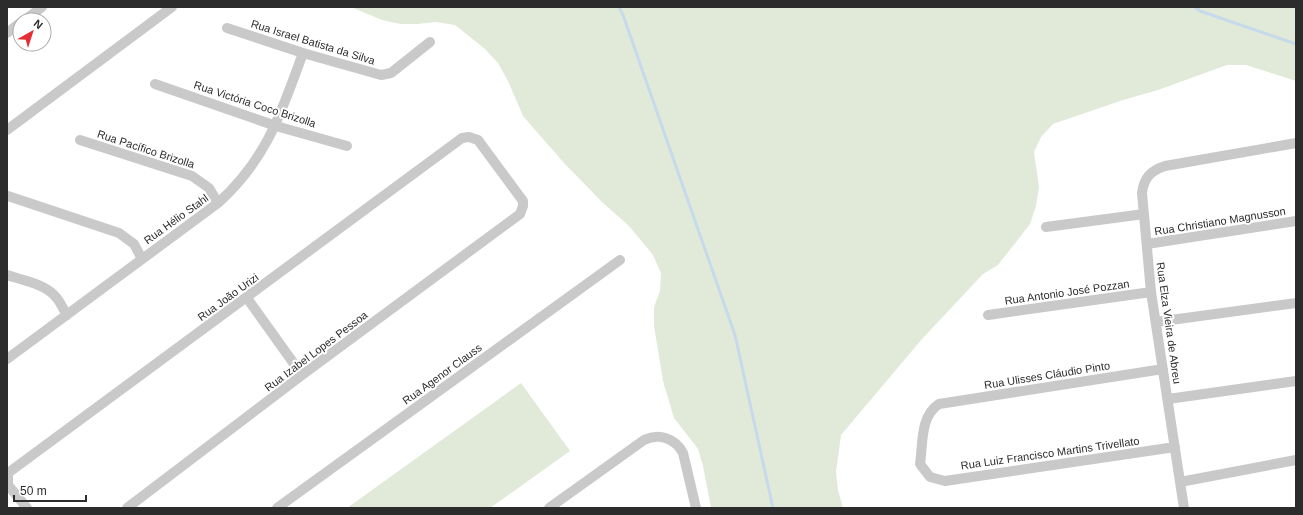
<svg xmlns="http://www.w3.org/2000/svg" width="1303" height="515" viewBox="0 0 1303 515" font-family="Helvetica,sans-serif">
<rect width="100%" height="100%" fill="#fff"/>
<path fill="#e1ead9" d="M351 7H1296V81L1246 65H1227L1158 90 1123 100 1053 124 1041 137 1034 152 1039 187 1036 206 1030 224 998 265 983 274 922 339 841 435 836 472 838 490 843 508H711L703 466 698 449 674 418 663 381 654 326V307L660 291 661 273 653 255 629 226 602 202 564 163 523 116 508 81 498 63 485 49 455 25 435 22 418 24H400L382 20Z
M521 383 570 451 490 508H347Z"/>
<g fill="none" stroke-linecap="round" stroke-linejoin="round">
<path stroke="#c5daea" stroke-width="3" d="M619 7 623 15 735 335 773 508
M1195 7 1200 11 1296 44"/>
<path stroke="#c9c9c9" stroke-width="10" d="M25 20 42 7
M227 28 303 53 381 75 391 73 430 42
M7 33 20 23
M155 84 276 126 347 146
M7 130 172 7
M80 140 192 176 209 188 218 203
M8 196 119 233 134 244 142 259
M1046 227 1144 214
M1147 244 1296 221
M7 275C22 280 45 284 55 296 60 301 63 309 67 315
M247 298 302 375
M988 315 1151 292
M1156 322 1296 303
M7 359 218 203C267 159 281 113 303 53
M1163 369 939 404C920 416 923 444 920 464L930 477 945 481 1175 447
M1168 399 1296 381
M1180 482 1296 460
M27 508 8 485V473L462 138 469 137 478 140 523 201V206L520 214 302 375 127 508
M277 508 620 260
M549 508 644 440C659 433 675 438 683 453L696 508
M1184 508 1151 292 1142 193C1144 178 1150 171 1165 166L1296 143"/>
</g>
<g text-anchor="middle" stroke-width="4" stroke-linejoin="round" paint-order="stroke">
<g font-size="11" fill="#2c2c2c" stroke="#fff">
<text transform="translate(313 42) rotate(17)" y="4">Rua Israel Batista da Silva</text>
<text transform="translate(255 104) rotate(18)" y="4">Rua Victória Coco Brizolla</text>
<text transform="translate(146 149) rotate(18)" y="4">Rua Pacífico Brizolla</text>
<text transform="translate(176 219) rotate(-36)" y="4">Rua Hélio Stahl</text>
<text transform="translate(1220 221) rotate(-9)" y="4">Rua Christiano Magnusson</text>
<text transform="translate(1067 292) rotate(-8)" y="4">Rua Antonio José Pozzan</text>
<text transform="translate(228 297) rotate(-36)" y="4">Rua João Urizi</text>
<text transform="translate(1169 323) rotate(82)" y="4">Rua Elza Vieira de Abreu</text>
<text transform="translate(316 351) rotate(-37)" y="4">Rua Izabel Lopes Pessoa</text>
<text transform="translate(442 374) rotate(-36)" y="4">Rua Agenor Clauss</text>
<text transform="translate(1047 375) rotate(-9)" y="4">Rua Ulisses Cláudio Pinto</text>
<text transform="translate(1050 453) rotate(-8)" y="4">Rua Luiz Francisco Martins Trivellato</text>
</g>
</g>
<rect width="1303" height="515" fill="none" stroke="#2c2c2c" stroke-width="16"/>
<g transform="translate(32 32) rotate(39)"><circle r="19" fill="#ffffff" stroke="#ababab"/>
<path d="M0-3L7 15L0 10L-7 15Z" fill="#e42d35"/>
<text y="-6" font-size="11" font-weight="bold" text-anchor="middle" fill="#2c2c2c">N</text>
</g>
<path d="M14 495v6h72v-6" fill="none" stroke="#2c2c2c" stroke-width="2"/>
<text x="20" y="495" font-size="12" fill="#2c2c2c" stroke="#ffffff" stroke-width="3" paint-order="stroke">50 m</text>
</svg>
